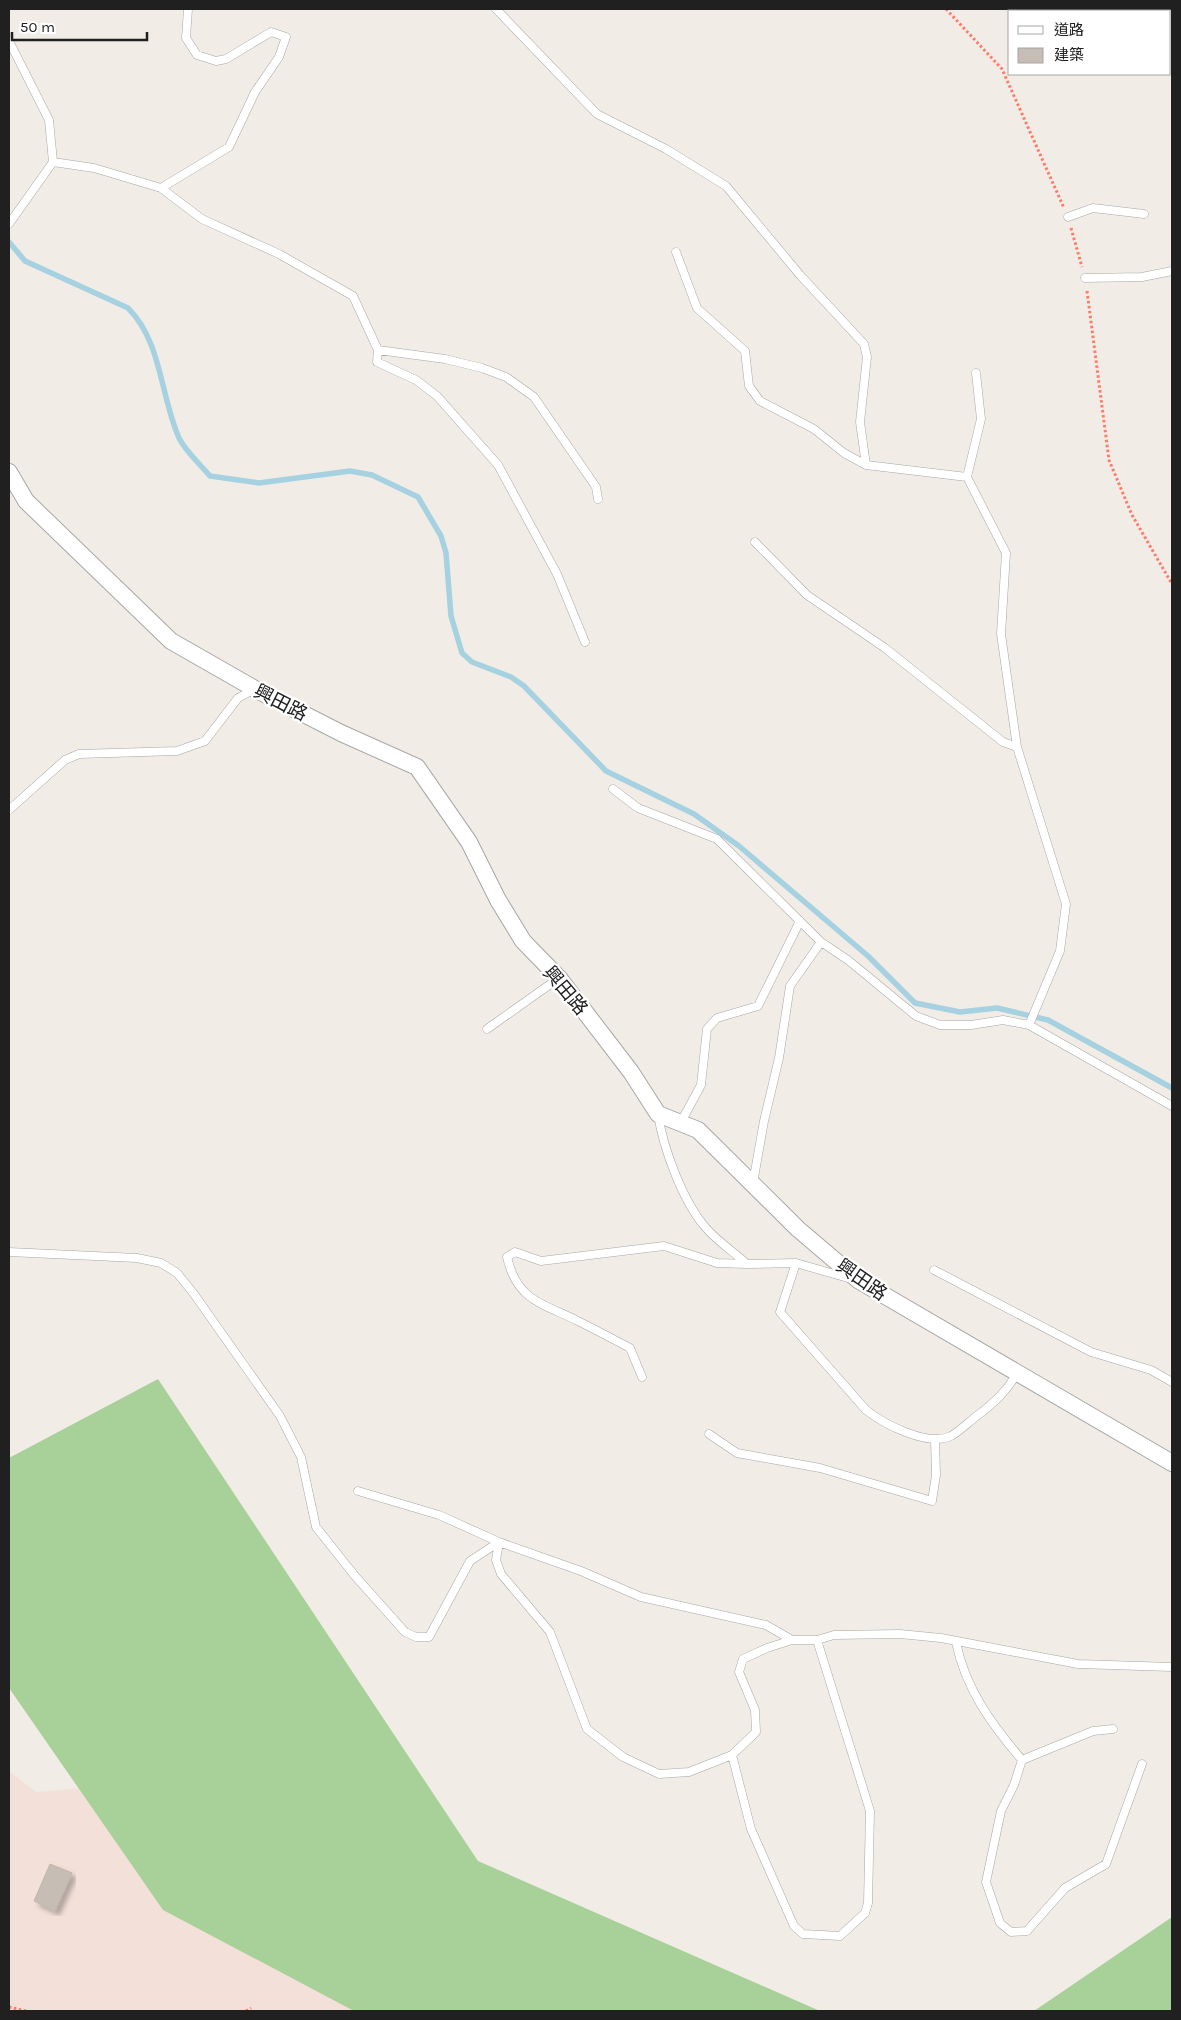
<svg xmlns="http://www.w3.org/2000/svg" width="1181" height="2020" viewBox="0 0 1181 2020" font-family="Karla,'Noto Sans TC',sans-serif">
<defs>
<filter id="shadow"><feDropShadow dx="4.5" dy="4.5" stdDeviation="2.5" flood-color="#0004"/></filter>
</defs>
<rect width="100%" height="100%" fill="#f1ede6"/>
<path fill="#f3e0d9" d="M9 1771 36 1792 178 1780 539 2011H9Z"/>
<path fill="#a8d199" d="M158 1379 478 1861 820 2011H354L163 1910 9 1688V1458Z
M1172 1917V2011H1034Z"/>
<g fill="none" stroke-linecap="round" stroke-linejoin="round">
<path stroke="#a5d1e0" stroke-width="5.5" d="M9 242 25 261 128 308C162 342 160 395 179 438 186 452 201 465 210 476L259 483 350 471 372 475 418 497 441 536 446 553 451 616 462 653 472 662 511 677 524 686 606 771 694 814 739 846 868 956 915 1003 960 1012 997 1008 1048 1020 1172 1088"/>
</g>
<path fill="#c6bdb5" stroke="#c3b4a7" filter="url(#shadow)" d="M50 1864 72 1873 55 1911 34 1901Z"/>
<g fill="none" stroke-linecap="round" stroke-linejoin="round">
<g stroke="#a7a7a7" stroke-width="9">
<path id="lane" d="M496 9 597 114 666 149 726 186 800 275 864 344 867 357 860 422 866 465 844 453 814 429 760 401 749 386 745 351 697 308 676 252
M9 41 49 120 53 162 94 168 161 188 229 147 255 92 279 57 286 37 271 32 226 59 216 61 197 55 186 38 188 9
M161 188 202 219 279 254 353 296 378 350 445 359 482 368 506 377 534 397 596 487 598 499
M1068 217 1093 208 1144 214
M9 224 53 162
M1085 278 1142 277 1172 271
M378 350 377 362 416 380 437 396 498 465 557 574 585 642
M866 465 967 477 981 419 976 373
M755 542 807 595 885 648 1003 742 1017 747 1001 634 1006 553 967 477
M1017 747 1066 904 1060 951 1029 1025
M613 789 638 808 717 839 821 942
M9 810 65 760 79 754 177 751 205 741 238 698 255 689
M487 1029 559 978
M681 1122 701 1085 707 1029 717 1018 758 1006 800 921
M753 1183 764 1121 779 1058 790 986 821 942 848 960 916 1016 940 1025H971L1003 1020 1029 1025 1172 1106
M9 1252 137 1258 161 1263 177 1273 194 1294 280 1416 301 1457 316 1527 355 1576 405 1632 416 1637H429L470 1561 499 1542 581 1571 641 1597 766 1625 792 1640H817L834 1635 900 1634 941 1638 1078 1664 1172 1667
M796 1263 780 1312 866 1410C884 1424 927 1447 951 1436 960 1431 970 1421 978 1415 995 1402 1007 1391 1017 1373
M747 1264 796 1263 848 1278
M934 1270 1091 1352 1151 1370 1172 1382
M642 1377 630 1348C613 1339 596 1330 578 1321 542 1303 517 1301 507 1257L515 1252 541 1261 664 1246 717 1263 747 1264C734 1252 717 1241 706 1228 683 1202 663 1148 658 1114
M709 1434 737 1453 820 1468 932 1501 936 1475 935 1439
M358 1491 439 1515 499 1542 496 1560 501 1574 550 1632 587 1729 623 1757 659 1774 689 1772 732 1755 756 1732 755 1710 739 1672 743 1659 767 1648 792 1640
M956 1642C965 1688 992 1725 1022 1760L1093 1731 1113 1729
M732 1755 751 1829 794 1926 803 1934 840 1936 865 1913 868 1903 870 1811 817 1640
M1022 1760 1014 1785 1001 1811 986 1882 1000 1923 1011 1932 1027 1931 1065 1888 1106 1864 1142 1764"/>
</g>
<g stroke="#a7a7a7" stroke-width="18">
<path id="street" d="M9 472 26 501 171 641 255 689 341 733 417 767 469 842 498 900 523 941 559 978 631 1072 658 1114 698 1130 798 1229 858 1280 1172 1463"/>
</g>
<path stroke="#ff7b69" stroke-width="3" stroke-dasharray="2.5 2.5" stroke-linecap="butt" d="M946 9 1002 69 1064 208
M1071 228 1082 267
M1087 291 1109 460 1132 515 1172 584
M9 2007 26 2011
M246 2011 251 2008"/>
<use href="#lane" stroke="#fff" stroke-width="8"/>
<use href="#street" stroke="#fff" stroke-width="16"/>
</g>
<g text-anchor="middle" stroke-width="4.5" stroke-linejoin="round" paint-order="stroke">
<g font-size="19" fill="#202020" stroke="#fff">
<text transform="translate(281 702) rotate(27)" y="7">興田路</text>
<text transform="translate(566 990) rotate(50)" y="7">興田路</text>
<text transform="translate(862 1279) rotate(35)" y="7">興田路</text>
</g>
</g>
<rect width="1181" height="2020" fill="none" stroke="#202020" stroke-width="20"/>
<rect x="1008" y="10" width="162" height="65" fill="#ffffff" stroke="#a6a6a6"/>
<rect x="1018" y="26" width="25" height="8" fill="#ffffff" stroke="#a6a6a6"/>
<text x="1054" y="35" font-size="15" fill="#202020">道路</text>
<rect x="1018" y="48" width="25" height="15" fill="#c6bdb5" stroke="#a6a6a6"/>
<text x="1054" y="60" font-size="15" fill="#202020">建築</text>
<path d="M12 32v8h135v-8" fill="none" stroke="#202020" stroke-width="2.5"/>
<text x="20" y="32" font-size="15" fill="#202020" stroke="#ffffff" stroke-width="4" paint-order="stroke">50 m</text>
</svg>
